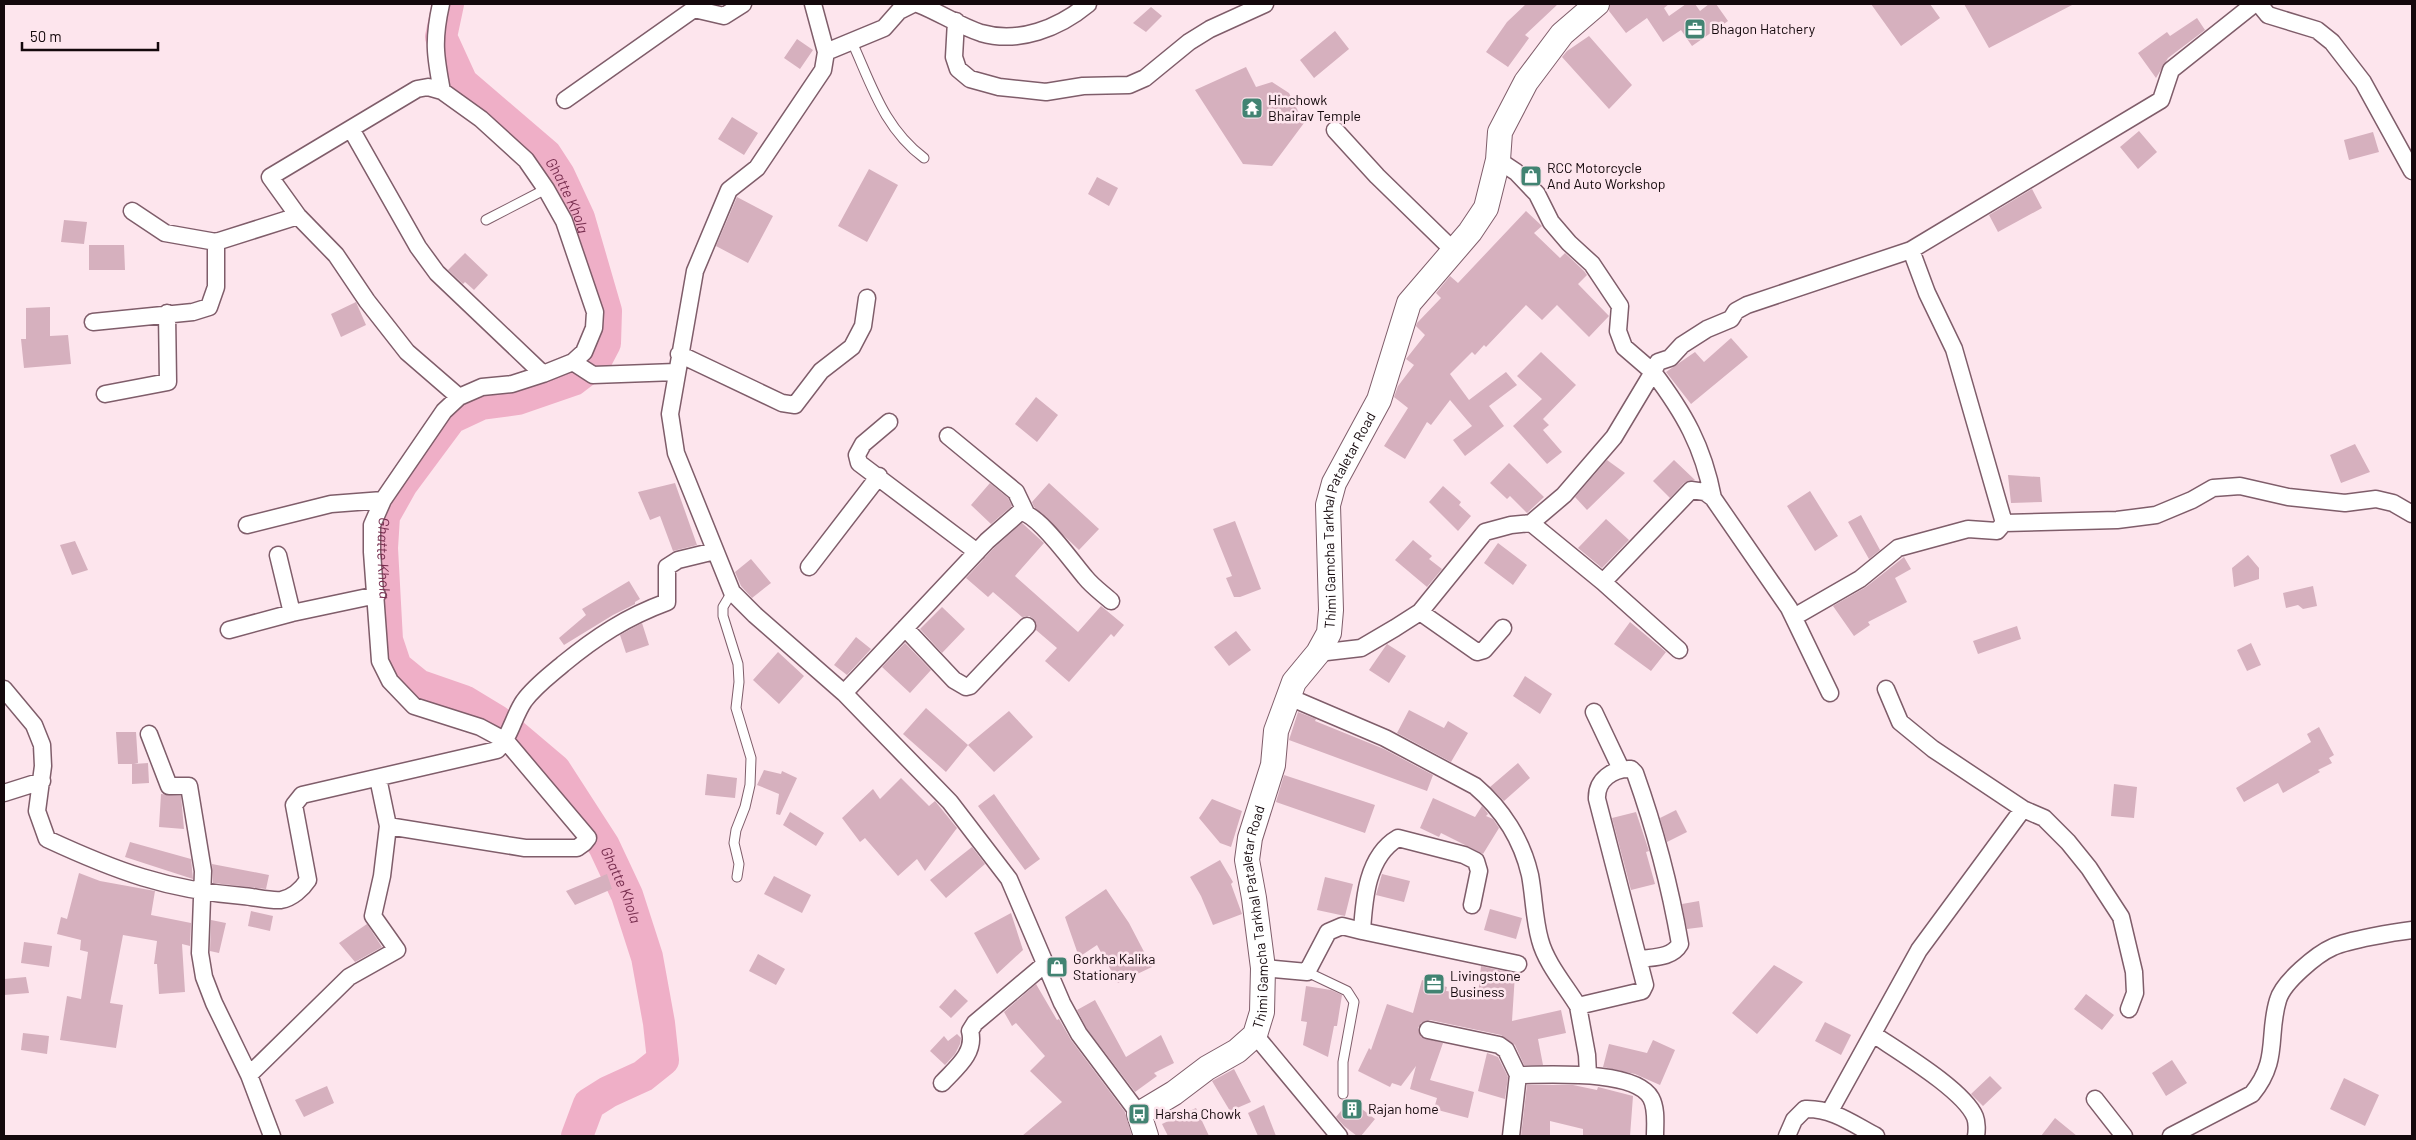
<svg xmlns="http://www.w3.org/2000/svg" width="2416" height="1140" viewBox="0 0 2416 1140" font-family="Barlow,sans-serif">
<rect width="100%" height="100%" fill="#fde5ed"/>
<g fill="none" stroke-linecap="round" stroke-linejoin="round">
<path stroke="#efafc7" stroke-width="32" id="s1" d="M448 4 441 37 462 83 546 155 559 175 579 218 606 311 605 343 594 364 573 380 518 399 481 404 451 418 402 484 384 516 382 548 387 640 396 667 418 685 464 701 497 721 555 770 604 846 627 895 647 957 659 1023 663 1060 643 1076 608 1092 589 1104 577 1136"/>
</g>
<path fill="#d6b0be" d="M1526 4H1558L1525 35 1529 38 1508 67 1486 52 1507 22Z
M1610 4H1669L1664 8 1669 16 1686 4H1695L1700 11 1709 4H1716L1728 21 1692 46 1681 30 1663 42 1647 18 1626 33 1609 11Z
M1871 4H1930L1940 18 1901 46Z
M1964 4H2074L1989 48Z
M1151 7 1162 16 1146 32 1133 23Z
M2197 18 2205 30 2168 58 2156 78 2138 53 2167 32 2170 36Z
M1335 31 1349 49 1314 78 1300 60Z
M1589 36 1632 85 1609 109 1562 57 1567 51Z
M797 39 813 50 800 69 784 58Z
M1246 67 1256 87 1272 82 1289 93 1304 123 1272 166 1243 164 1195 90Z
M732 117 758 133 744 155 718 139Z
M2139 131 2157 152 2138 169 2120 147Z
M2373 132 2379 152 2349 160 2344 140Z
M869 169 898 185 867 242 838 226Z
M1097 177 1118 188 1109 206 1088 194Z
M2032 189 2042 208 1998 232 1989 215Z
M737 197 773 216 748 263 716 246Z
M1526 211 1542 226 1534 233 1560 258 1565 253 1584 271 1587 275 1578 284 1609 316 1589 337 1557 305 1542 320 1526 305 1486 347 1484 345 1475 355 1472 352 1450 374 1469 400 1506 372 1517 385 1489 406 1504 426 1465 456 1453 440 1472 426 1450 400 1431 425 1427 422 1405 459 1384 446 1408 408 1394 397 1398 386 1414 365 1406 359 1425 335 1416 326 1417 323 1441 298 1436 293 1450 276 1458 283Z
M64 220 87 222 84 244 61 242Z
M89 245H124L125 270H89Z
M465 253 488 275 474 290 465 282 463 284 448 270Z
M356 302 366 325 341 337 331 314Z
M50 307V336L68 335 71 364 24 368 21 339H26V308Z
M1731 338 1748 357 1691 404 1666 372 1695 352 1704 362Z
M1541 352 1576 385 1543 419 1549 425 1543 430 1562 452 1547 464 1513 426 1542 399 1517 376Z
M1036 397 1058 415 1037 442 1015 424Z
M2355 444 2370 472 2341 483 2330 455Z
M1607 460 1625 473 1587 510 1575 497Z
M1674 460 1695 480 1684 483 1670 498 1653 481Z
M1509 463 1544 497 1527 513 1510 496 1507 499 1490 483Z
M2008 475 2040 477 2042 502 2011 503Z
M675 483 697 545 673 551 660 516 650 520 638 492Z
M990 483 1008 498 1012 506 991 524 971 505Z
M1049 483 1099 529 1079 550 1034 507 1032 502Z
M1443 486 1461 502 1459 505 1471 516 1458 531 1429 502Z
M1810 491 1838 536 1815 551 1787 506Z
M1861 515 1880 550 1869 559 1848 522Z
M1606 519 1629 540 1602 568 1578 548Z
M1235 521 1261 589 1240 597H1234L1226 578 1232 576 1213 529Z
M1022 523 1044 543 1015 576 1078 632 1101 606 1124 625 1114 637 1111 634 1069 682 1045 661 1057 648 1036 630 1034 619 1029 616 1022 617 993 592 988 597 966 578 994 548Z
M1413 540 1432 556 1429 559 1442 569 1427 587 1395 560Z
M75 541 88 570 72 575 60 545Z
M1498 543 1527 565 1513 585 1484 563Z
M2248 555 2259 568V579L2234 587 2232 568Z
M1904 557 1911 569 1895 578 1907 602 1868 622 1870 625 1854 636 1833 606 1866 587Z
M751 559 771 583 752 598 741 586 735 572Z
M629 581 640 599 635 602V604L613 615 564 645 559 638 586 615 582 609Z
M2313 586 2317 606 2303 609 2298 605 2286 608 2283 593Z
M942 607 965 629 942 653 920 629Z
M1630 622 1666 652 1651 671 1614 644Z
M642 623 649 645 626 653 620 635Z
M2017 626 2021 639 1978 654 1973 641Z
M1236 631 1251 650 1229 666 1214 647Z
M856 637 871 649 847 675 834 665Z
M905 643 931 670 910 693 882 667Z
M2251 643 2261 665 2247 671 2237 650Z
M1387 644 1406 656 1389 683 1369 670Z
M778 652 804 676 779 704 753 680Z
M1525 676 1552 694 1540 714 1513 696Z
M926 708 968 745 946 772 903 734Z
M1409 710 1444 728 1448 721 1468 733 1451 762 1397 733Z
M1009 711 1033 737 994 772 968 745Z
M1298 712 1316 719 1315 721 1384 749 1433 775 1427 791 1289 740Z
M2319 727 2334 755 2329 758 2332 763 2318 770 2320 772 2283 793 2278 783 2244 802 2236 788 2311 742 2307 734Z
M116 732H136L138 763 134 764 148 763 149 783 132 784V764H118Z
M1518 763 1530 778 1504 801 1490 787Z
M764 770 781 774 782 771 797 778 780 815 776 814 779 794 757 785Z
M707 774 737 778 735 798 705 795Z
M1284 775 1375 805 1365 833 1276 802Z
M901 778 929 806 935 801 957 828 925 871 917 859 898 876 865 838 860 842 842 818 873 789 880 799Z
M2114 784 2137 787 2134 818 2111 816Z
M161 794 181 796 184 829 159 827Z
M994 794 1040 859 1025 870 978 806Z
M1433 798 1475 817 1482 806 1486 811 1488 814 1486 816 1493 819 1499 828 1483 854 1441 833 1439 837 1420 828Z
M1212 799 1242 811 1231 847 1220 843 1199 818Z
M1676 810 1687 832 1667 842 1660 818Z
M790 812 824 833 816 846 783 825Z
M1636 812 1649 851 1646 852 1655 884 1631 890 1612 818Z
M130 842 191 859 193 879 125 857Z
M972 847 985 864 946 898 930 880Z
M1220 860 1233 882 1231 884 1242 914 1213 925 1201 896 1190 877Z
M212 864 269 875 266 889 213 883Z
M79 873 100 881 155 891 151 915 191 923 190 946 182 944 185 992 159 994 157 964H154L157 941 123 935 110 1003 123 1005 116 1048 60 1040 67 996 81 999 88 952 80 950 81 940 57 934 61 917 67 919Z
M607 874 612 889 575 905 566 891Z
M1382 874 1410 881 1404 902 1376 895Z
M774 876 811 895 802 913 764 894Z
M1325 877 1353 884 1345 916 1317 910Z
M1106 889 1129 923 1152 967 1118 983 1097 945 1079 957 1065 917Z
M1699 901 1703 927 1687 929 1682 904Z
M1490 909 1522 918 1516 939 1484 930Z
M251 911 273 916 270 931 248 926Z
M1011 913 1023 950 997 974 974 933Z
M211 920 226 923 219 953 210 951Z
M367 924 382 947 355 962 339 943Z
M24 942 52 946 49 967 21 963Z
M758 954 785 969 776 985 749 971Z
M1774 965 1803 982 1757 1034 1732 1013Z
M1481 966 1515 974 1512 1021 1561 1010 1566 1033 1538 1039 1543 1065H1524L1515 1045 1501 1035 1430 1020 1421 1023 1418 1028 1421 1037 1443 1043 1430 1080 1474 1092 1468 1118 1434 1109 1437 1098 1410 1089 1416 1066 1401 1086 1392 1083 1390 1087 1358 1071 1369 1048 1371 1050 1387 1004 1413 1013 1422 980 1447 987 1446 991 1478 995Z
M26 977 29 993 4 995V979Z
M1036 984 1057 1020 1059 1019 1071 1040 1125 1112 1132 1136H1022L1062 1102 1030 1071 1045 1056 1016 1023 1012 1026 1004 1012Z
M1306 986 1331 990 1342 995 1337 1026H1334L1328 1057 1303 1045 1307 1022 1301 1021Z
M955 989 968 1001 951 1018 939 1007Z
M2086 994 2114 1015 2102 1030 2074 1009Z
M1095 1000 1126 1057 1161 1035 1174 1063 1154 1073 1157 1076 1135 1092 1087 1029 1077 1010Z
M1825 1022 1851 1035 1841 1055 1815 1041Z
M23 1033 49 1036 47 1054 21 1050Z
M957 1034 961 1038 960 1044 955 1054 945 1065 930 1051 944 1036 948 1041Z
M1653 1040 1675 1050 1660 1085 1635 1074 1603 1067 1609 1044 1647 1053Z
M1487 1053 1498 1057 1508 1077 1505 1099 1478 1091Z
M2172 1060 2187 1083 2166 1096 2152 1073Z
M1234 1069 1251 1102 1230 1111 1212 1081Z
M1990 1076 2002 1088 1983 1106 1971 1094Z
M2344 1078 2379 1095 2365 1126 2330 1109Z
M1527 1085H1573L1597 1090 1598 1087 1633 1096 1630 1136H1583V1129L1550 1121V1136H1521Z
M327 1086 334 1103 304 1117 295 1100Z
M1350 1100 1375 1119 1361 1136H1357L1344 1126 1336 1117Z
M1264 1105 1276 1136H1258L1248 1113Z
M1196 1108 1209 1136H1168L1162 1124Z
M2055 1118 2077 1136H2041Z"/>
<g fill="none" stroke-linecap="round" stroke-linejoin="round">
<g stroke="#7f5d6a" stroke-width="11">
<path id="lane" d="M852 42C872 86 884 128 924 158
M486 220 546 189
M732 592 723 607V616L738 664 739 682 736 708 751 758 750 785 745 807 736 830 734 843 739 864 737 877
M1307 972 1347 991 1354 1002 1343 1062V1094"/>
</g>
<g stroke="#7f5d6a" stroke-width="19">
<path id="street" d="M441 4C433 40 435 55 442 91
M813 4 826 52 823 70 757 168 729 190 695 271 670 414 676 453 732 592 755 615 844 693 950 802 1009 879 1062 1003 1079 1034 1139 1114
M918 4C939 12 959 26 981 33 1019 44 1059 28 1088 4
M2259 4 2268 15 2317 30 2332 42 2363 82 2412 171
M956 21 954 57 958 69 970 79 999 87 1046 92 1083 86 1129 85 1145 78 1189 42 1210 29 1265 4
M826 52 884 28 899 11 913 4
M565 100 694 9 724 16 743 4
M351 129 418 247 437 273 543 374
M1335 130 1377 176 1453 250
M1498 160 1516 172 1537 194 1551 222 1569 243 1592 264 1620 306 1618 331 1624 347 1653 372 1614 437 1564 495 1531 523
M132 211 165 233 216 242
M1911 250 2161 100 2171 70 2254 4
M93 322 193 312 209 307 216 287V242L298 216
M679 354 782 403 795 405 821 371 852 347 863 326 867 298
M573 362 593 375 676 372
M105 394 168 382 167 313
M889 422 863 444 857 455 859 463 977 552
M948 436 1016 492 1026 513
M1713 498C1703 446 1684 413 1653 372L1658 362 1670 358 1682 345 1707 329 1731 319 1736 311 1747 305 1911 250 1927 293 1954 349 2004 523 1997 531 1968 529 1898 548 1860 579 1794 617
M2004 523 2117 520 2156 515 2192 500 2213 488 2240 486 2288 497 2345 503 2376 499 2393 503 2412 514
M247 525 331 504 383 500
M278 555 292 613
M809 567 879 476
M1603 582 1691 490 1705 492 1713 498 1789 608 1830 693
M1420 612 1477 652 1484 650 1503 628
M905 628 954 680 966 687 970 686 1027 626
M229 630 292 613 377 595
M1318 653 1361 648 1395 628 1420 612 1485 532 1511 525 1531 523 1603 582 1679 650
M4 689 34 725 42 745 43 766 37 811 47 839C116 871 167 890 243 896 255 897 270 901 281 900 292 898 302 889 308 880L294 805 302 795 497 750C511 736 513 717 524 701 535 686 549 676 563 664 596 637 626 617 667 602V567L678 560 715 551
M1886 689 1900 722 1933 749 2023 809 2044 818 2068 842 2089 868 2121 917 2134 972 2135 993 2129 1009
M844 693 987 541 1020 512C1038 513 1072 562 1085 577 1092 586 1102 593 1111 601
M1289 697 1385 738 1475 786C1502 809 1522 840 1530 875 1534 896 1534 919 1540 940 1546 963 1565 985 1578 1006
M1594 712 1621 769
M149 734 169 786H189L203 871 200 953 204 977 214 1003 249 1075 272 1136
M4 793 42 781
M388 826 525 848H577L584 843 588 838 506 741 480 727 414 706 390 681 380 661 372 552V525L383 500 444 411 459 397 482 387 512 384 543 374 573 362 584 352 594 328 595 312 564 221 546 189 526 160 481 119 442 91 428 87 417 89 270 177 298 216 336 255 367 301 407 352 459 397
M1362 931 1518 964
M1263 968 1307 972 1328 932 1342 926 1362 931C1364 899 1367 856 1398 838L1464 855 1476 861 1479 871 1472 905
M1428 1030 1499 1045 1506 1050 1518 1075C1548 1075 1635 1069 1651 1098 1657 1109 1655 1124 1655 1136
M1873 1034C1898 1051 1964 1090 1975 1117 1977 1122 1977 1131 1976 1136
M1255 1035 1339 1136
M249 1075 349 977 397 950 373 916 382 876 388 826 378 778
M1588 1075 1587 1055 1578 1006 1642 991 1645 985 1597 799C1596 780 1613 768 1631 769L1635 773C1655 829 1670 886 1680 944 1672 958 1654 957 1640 959
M942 1083C956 1068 976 1053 970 1031L975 1023 1045 964
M2095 1099 2124 1136
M1830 1111 1919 950 2023 809
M1511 1136 1518 1075
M1787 1136 1794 1120 1805 1109C1832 1108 1853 1124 1876 1136
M2171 1136 2252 1094C2280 1060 2267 1036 2278 1000 2283 982 2317 954 2333 947 2348 940 2395 932 2412 930"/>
</g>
<g stroke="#7f5d6a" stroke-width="26">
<g id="secondary">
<path id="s2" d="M1146 1136 1139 1114 1174 1093 1207 1068 1237 1051 1255 1035 1262 1012 1263 968 1254 898 1247 860 1250 838 1273 765 1276 731 1294 682 1318 653 1329 633 1331 610 1328 505 1334 483 1379 400 1409 303 1470 232 1486 208 1498 160 1500 132 1526 82 1562 34 1597 4"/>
</g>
</g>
<use href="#lane" stroke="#fff" stroke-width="9"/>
<use href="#street" stroke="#fff" stroke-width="16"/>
<use href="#secondary" stroke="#fff" stroke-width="24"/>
</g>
<defs>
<g id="office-square" transform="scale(1.125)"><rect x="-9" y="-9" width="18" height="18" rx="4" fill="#428372" stroke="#fde5ed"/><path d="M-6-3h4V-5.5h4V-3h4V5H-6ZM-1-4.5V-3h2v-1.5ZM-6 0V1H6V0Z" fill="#fff"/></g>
<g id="temple-square" transform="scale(1.125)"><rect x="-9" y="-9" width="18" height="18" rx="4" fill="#428372" stroke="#fde5ed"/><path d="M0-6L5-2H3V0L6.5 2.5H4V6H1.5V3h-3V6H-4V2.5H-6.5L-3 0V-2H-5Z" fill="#fff"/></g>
<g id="shop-square" transform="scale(1.125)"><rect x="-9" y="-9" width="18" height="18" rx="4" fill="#428372" stroke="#fde5ed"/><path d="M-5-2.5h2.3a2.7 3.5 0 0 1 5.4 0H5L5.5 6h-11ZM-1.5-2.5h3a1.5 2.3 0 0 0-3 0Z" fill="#fff"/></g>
<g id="building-square" transform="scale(1.125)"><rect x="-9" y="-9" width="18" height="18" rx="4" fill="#428372" stroke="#fde5ed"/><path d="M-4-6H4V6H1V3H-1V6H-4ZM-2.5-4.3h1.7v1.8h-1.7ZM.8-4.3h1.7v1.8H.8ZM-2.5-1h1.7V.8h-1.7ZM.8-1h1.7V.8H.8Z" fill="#fff"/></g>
<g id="bus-square" transform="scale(1.125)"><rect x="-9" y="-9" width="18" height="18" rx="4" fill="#428372" stroke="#fde5ed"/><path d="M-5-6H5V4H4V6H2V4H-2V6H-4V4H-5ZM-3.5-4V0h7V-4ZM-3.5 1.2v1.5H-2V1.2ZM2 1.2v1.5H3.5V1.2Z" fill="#fff"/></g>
</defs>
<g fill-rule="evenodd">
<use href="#office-square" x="1695" y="29"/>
<use href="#temple-square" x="1252" y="108"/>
<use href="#shop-square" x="1531" y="176"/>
<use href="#shop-square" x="1057" y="967"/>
<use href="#office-square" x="1434" y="984"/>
<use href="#building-square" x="1352" y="1109"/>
<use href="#bus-square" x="1139" y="1114"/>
</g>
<g text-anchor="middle" stroke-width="5" stroke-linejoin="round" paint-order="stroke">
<g font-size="14" fill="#14080c" stroke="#fde5ed" text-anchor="start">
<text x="1711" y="34">Bhagon Hatchery</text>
<text x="1268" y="105">Hinchowk<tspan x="1268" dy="16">Bhairav Temple</tspan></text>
<text x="1547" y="173">RCC Motorcycle<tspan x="1547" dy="16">And Auto Workshop</tspan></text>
<text x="1073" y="964">Gorkha Kalika<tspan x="1073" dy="16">Stationary</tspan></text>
<text x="1450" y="981">Livingstone<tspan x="1450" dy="16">Business</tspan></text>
<text x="1368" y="1114">Rajan home</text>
<text x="1155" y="1119">Harsha Chowk</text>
</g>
<g font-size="14" fill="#14080c" stroke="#fde5ed">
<text dy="5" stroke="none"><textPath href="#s2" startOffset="704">Thimi Gamcha Tarkhal Pataletar Road</textPath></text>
<text dy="5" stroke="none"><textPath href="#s2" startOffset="284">Thimi Gamcha Tarkhal Pataletar Road</textPath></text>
</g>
<g font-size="15" font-style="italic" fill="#782e4f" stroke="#fde5ed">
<text dy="5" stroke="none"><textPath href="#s1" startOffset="241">Ghatte Khola</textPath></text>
<text dy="5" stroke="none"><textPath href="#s1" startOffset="735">Ghatte Khola</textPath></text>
<text dy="5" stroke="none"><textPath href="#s1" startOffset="1170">Ghatte Khola</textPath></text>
</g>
</g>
<rect width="2416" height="1140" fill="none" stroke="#14080c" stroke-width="10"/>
<path d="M22 42v8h136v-8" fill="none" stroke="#14080c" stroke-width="2.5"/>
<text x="30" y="42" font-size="15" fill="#14080c" stroke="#fde5ed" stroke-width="4" paint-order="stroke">50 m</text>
</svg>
